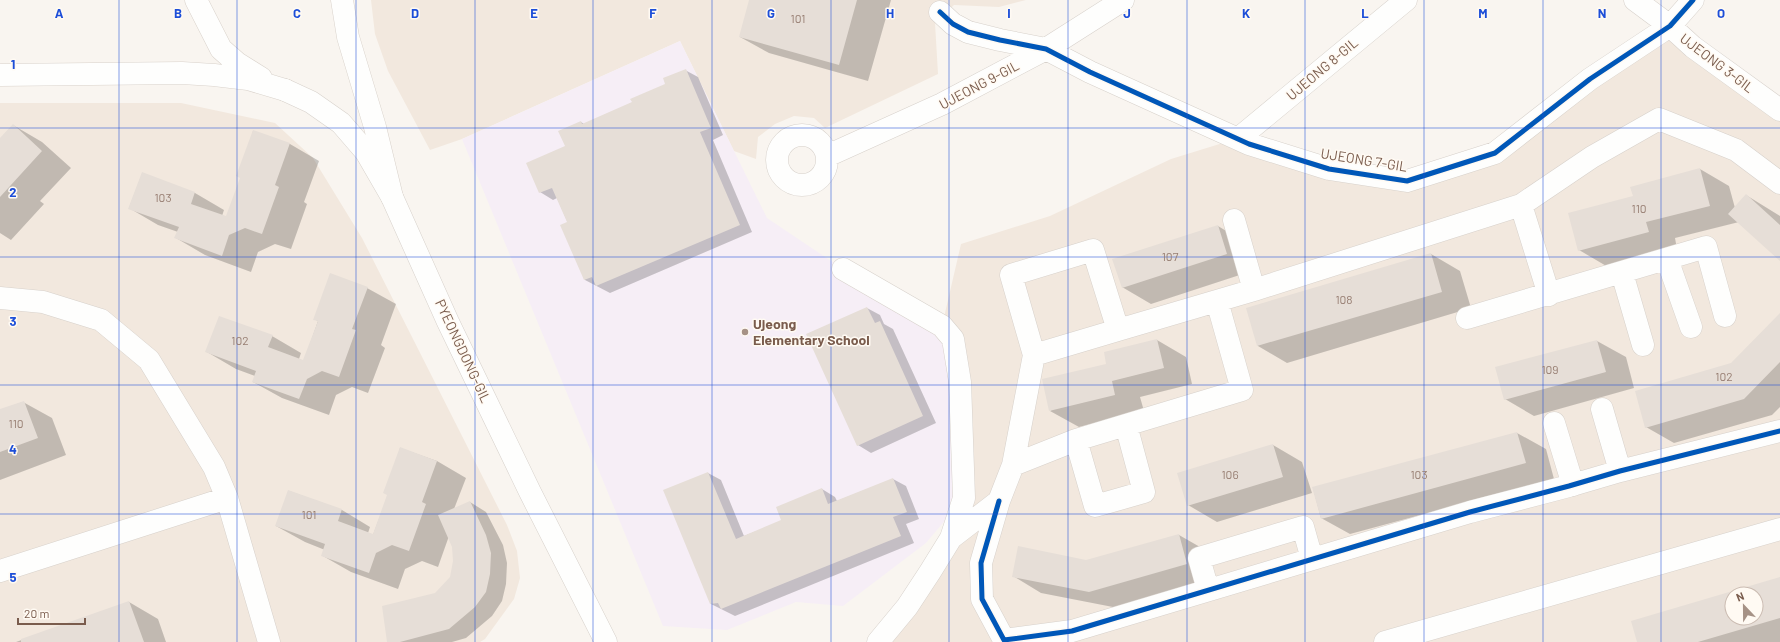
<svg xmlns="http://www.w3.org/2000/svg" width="1780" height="642" viewBox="0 0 1780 642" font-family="Barlow,sans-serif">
<rect width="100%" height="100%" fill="#f9f5f0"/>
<path fill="#f2e8de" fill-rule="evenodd" d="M371 0H1026L999 7 954 5 935 23 938 74 825 128 814 118 794 116 775 124 758 137 756 159 734 151 680 41 462 139 430 150 388 71 375 34Z
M1670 26 1780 109V642H878L951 538 942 326 961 244 1050 216 1171 159 1239 138 1407 181 1495 153ZM1732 594H1756V618H1732Z
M0 103H181L275 123 313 158 362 238 507 525 517 551 520 578 514 599 485 639 480 642H0Z"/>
<path fill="#f6eef6" d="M680 41 767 218 843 269 942 326 964 498 926 543 843 606 796 602 727 630 663 626 462 139Z"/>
<path fill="#0003" fill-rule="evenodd" d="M750 0H891L868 81 769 53 740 37Z
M685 70 698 77 723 135 713 140 752 232 610 293 585 280 562 225 568 223 557 198 553 200 540 192 581 122 584 124 633 103 666 85Z
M13 125 42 142 71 168 40 201 44 204 11 240 0 233V139Z
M253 131 290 144 319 161 304 202 307 204 291 249 275 244 258 252 251 272 205 255 176 238 178 232 158 225 129 208 142 174 195 193 224 210 222 216 227 218 241 178Z
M1700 169 1729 186 1735 208 1746 195 1780 216V260L1739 222 1675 238 1677 249 1608 267 1579 250 1634 197Z
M1218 226 1246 243 1255 270 1151 304 1122 287Z
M1431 254 1460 271 1471 308 1287 363 1258 346 1247 309Z
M367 288 396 304 381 345 385 348 368 393 352 387 336 395 329 415 282 398 253 382 255 376 236 369 207 352 272 336 301 353 299 359 304 361 318 321 314 319Z
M867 308 880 315 884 324 893 329 936 423 871 453 858 445Z
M1780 325V407L1772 415 1674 443 1646 427 1732 364Z
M1157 340 1186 357 1192 384 1140 397 1144 411 1079 427 1050 411Z
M1597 341 1626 357 1634 388 1534 416 1505 399Z
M23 402 52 418 66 455 0 480V410Z
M1517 433 1546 449 1554 479 1350 534 1321 518 1313 488Z
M1273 445 1302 462 1312 493 1217 522 1188 505Z
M400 448 437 461 466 478 454 509 470 502 486 512 503 545 507 563 506 584 502 601 492 616 466 638 452 642H388L451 578 454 561 453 546 449 536 438 567 422 561 405 569 398 589 351 572 323 556 325 550 305 542 276 526 289 491 342 510 370 527 368 533 373 535 388 495Z
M708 473 721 480 744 536 783 521 822 489 835 497 837 501 893 479 906 486 919 519 906 524 914 543 735 616 711 604 665 491Z
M1179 535 1207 551 1215 580 1118 608 1041 593 1013 576 1086 561Z
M1780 578V642H1639L1632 622ZM1732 594H1756V618H1732Z
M129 602 158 619 166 642H16Z"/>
<path fill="#e6ded7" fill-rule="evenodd" d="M749 0H857L839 65 739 37Z
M686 69 711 128 700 132 740 225 596 286 592 277 584 280 560 225 567 222 552 188 539 193 526 163 565 146 558 131 581 121 582 124 632 102 630 99 665 84 663 78Z
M13 124 42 151 0 197V138Z
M253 130 290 143 275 185 279 187 262 234 245 228 229 235 222 256 174 238 179 227 128 209 142 172 195 192 191 204 226 216 240 178 236 176Z
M1700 168 1710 206 1646 222 1649 232 1578 251 1568 213 1633 196 1630 187Z
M1746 194 1780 225V261L1728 214Z
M1218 225 1227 254 1122 288 1112 259Z
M1431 253 1442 292 1257 346 1246 308Z
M330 273 368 287 352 329 356 330 339 377 322 371 307 379 299 399 252 382 256 371 205 352 219 316 273 335 268 347 303 360 318 321 313 320Z
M867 307 875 323 880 321 923 416 857 446 806 334Z
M1780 313V362L1744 399 1645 428 1635 391 1731 363Z
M1157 339 1164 368 1112 381 1115 395 1049 411 1042 379 1106 364 1104 352Z
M1597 340 1606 372 1504 400 1495 367Z
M24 401 38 438 0 452V409Z
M1517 432 1526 463 1321 519 1312 487Z
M1273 444 1283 477 1187 506 1177 473Z
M400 447 437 461 422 502 426 504 409 551 392 545 376 553 369 573 321 556 325 544 275 526 288 490 342 509 338 521 373 534 387 495 383 493Z
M708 472 736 539 781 520 776 507 822 488 828 504 893 478 907 512 893 517 901 536 721 609 718 603 710 604 663 490Z
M470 501 486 535 491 553 490 574 486 592 475 607 449 629 400 642H387L382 606 435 593 450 577 453 561 452 547 438 515Z
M1179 534 1187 564 1089 592 1012 577 1018 546 1086 560Z
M1780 577V618L1698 642H1637L1631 621ZM1732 594H1756V618H1732Z
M129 601 144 642H21V639Z"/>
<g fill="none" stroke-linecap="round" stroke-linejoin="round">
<g stroke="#d7d1cb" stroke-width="23">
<path id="minor" d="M1635 0 1670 26 1693 47 1780 110
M940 12 953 24 968 32 1000 40 1046 49 1090 72 1249 144 1329 169 1407 181 1495 153 1590 79 1670 26 1693 0
M777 160a25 25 0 1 1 50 0a25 25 0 1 1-50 0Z
M1239 138 1406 0
M827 156 942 104 1046 49 1123 0
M1521 205 1549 295
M1234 220 1254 290
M1667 259 1691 327
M843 269 942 326 953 339 960 382 964 498 951 538 930 572 907 607 878 642
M1622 273 1643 345
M0 298 43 302 101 320 149 360 214 467 227 498
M1467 318 1706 247 1725 316
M1118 330 1254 290 1521 205 1592 157 1659 119 1736 150 1780 183
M1602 409 1620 471
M1554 423 1573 485
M1076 440 1095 506 1144 492 1126 425
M1013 465 1076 440 1242 390 1217 301
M999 501 981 563 982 599 1004 640 1072 631 1470 512 1569 486 1620 471 1780 431
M951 538 999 501 1013 465 1034 355 1011 275 1093 250 1118 330 1034 355
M0 571 227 498 269 642
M1208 590 1199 558 1303 527 1312 559
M1385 642 1780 529"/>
</g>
<g stroke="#d7d1cb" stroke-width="23">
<path id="tertiary" d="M285 90 311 102 341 123 366 152 392 197 448 322 530 492 606 642"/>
</g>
<g stroke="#d9d2cb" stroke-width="23">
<path id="secondary" d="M196 0 221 49 237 63 261 78
M342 0 348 37 375 127 392 197
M0 75 182 73 214 75 248 79 285 90"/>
</g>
<use href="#minor" stroke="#fefefd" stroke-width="22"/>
<use href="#tertiary" stroke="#fefefd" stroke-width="22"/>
<use href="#secondary" stroke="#fefefd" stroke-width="22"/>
<g stroke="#fffaf3" stroke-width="8">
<path id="cycleway" d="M940 12 953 24 968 32 1000 40 1046 49 1090 72 1249 144 1329 169 1407 181 1495 153 1590 79 1670 26 1693 0
M999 501 981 563 982 599 1004 640 1072 631 1470 512 1569 486 1620 471 1780 431"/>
</g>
<use href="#cycleway" stroke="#0057b8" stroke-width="5"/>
</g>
<path fill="none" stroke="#1d4ed8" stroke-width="1" stroke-opacity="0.55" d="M119 0V642M237 0V642M356 0V642M475 0V642M593 0V642M712 0V642M831 0V642M949 0V642M1068 0V642M1187 0V642M1305 0V642M1424 0V642M1543 0V642M1661 0V642M0 128H1780M0 257H1780M0 385H1780M0 514H1780"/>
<circle fill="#a69286" stroke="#fffaf3" stroke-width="1.5" cx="745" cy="332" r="4"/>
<g text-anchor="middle" stroke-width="3" stroke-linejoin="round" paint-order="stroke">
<g font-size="12" fill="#977e72">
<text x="798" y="23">101</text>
<text x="163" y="202">103</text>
<text x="1639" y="213">110</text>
<text x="1170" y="261">107</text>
<text x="1344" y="304">108</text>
<text x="240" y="345">102</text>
<text x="1550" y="374">109</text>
<text x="1724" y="381">102</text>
<text x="16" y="428">110</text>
<text x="1230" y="479">106</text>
<text x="1419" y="479">103</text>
<text x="309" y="519">101</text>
</g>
<g font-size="14" fill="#7a5c4d" stroke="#fffaf3">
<text transform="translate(1717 63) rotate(37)" y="5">UJEONG 3-GIL</text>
<text transform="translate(1322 69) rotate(-40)" y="5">UJEONG 8-GIL</text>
<text transform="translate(979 85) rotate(-28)" y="5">UJEONG 9-GIL</text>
<text transform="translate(1364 160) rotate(9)" y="5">UJEONG 7-GIL</text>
<text transform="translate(463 351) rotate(65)" y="5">PYEONGDONG-GIL</text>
</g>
<g font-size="14" font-weight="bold" fill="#7a5c4d" stroke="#fffaf3" text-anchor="start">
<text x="753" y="329">Ujeong<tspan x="753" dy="16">Elementary School</tspan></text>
</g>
</g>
<g font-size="13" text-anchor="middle" font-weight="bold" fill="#1d4ed8" stroke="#fffaf3" stroke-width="3" stroke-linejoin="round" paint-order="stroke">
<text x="59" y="18">A</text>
<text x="178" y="18">B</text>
<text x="297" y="18">C</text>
<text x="415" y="18">D</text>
<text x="534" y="18">E</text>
<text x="653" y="18">F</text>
<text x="771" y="18">G</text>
<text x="890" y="18">H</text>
<text x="1009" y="18">I</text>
<text x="1127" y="18">J</text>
<text x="1246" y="18">K</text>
<text x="1365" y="18">L</text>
<text x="1483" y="18">M</text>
<text x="1602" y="18">N</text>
<text x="1721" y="18">O</text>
<text x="13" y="69">1</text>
<text x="13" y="197">2</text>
<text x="13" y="326">3</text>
<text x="13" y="454">4</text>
<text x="13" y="582">5</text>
</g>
<g transform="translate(1744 606) rotate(338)"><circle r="19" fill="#fffaf3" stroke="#cabbb1"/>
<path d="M0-3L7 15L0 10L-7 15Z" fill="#a69286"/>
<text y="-6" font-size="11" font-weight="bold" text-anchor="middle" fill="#7a5c4d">N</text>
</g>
<path d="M18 618v6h67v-6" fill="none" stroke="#7a5c4d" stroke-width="2"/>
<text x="24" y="618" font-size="12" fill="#7a5c4d" stroke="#fffaf3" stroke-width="3" paint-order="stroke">20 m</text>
</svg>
